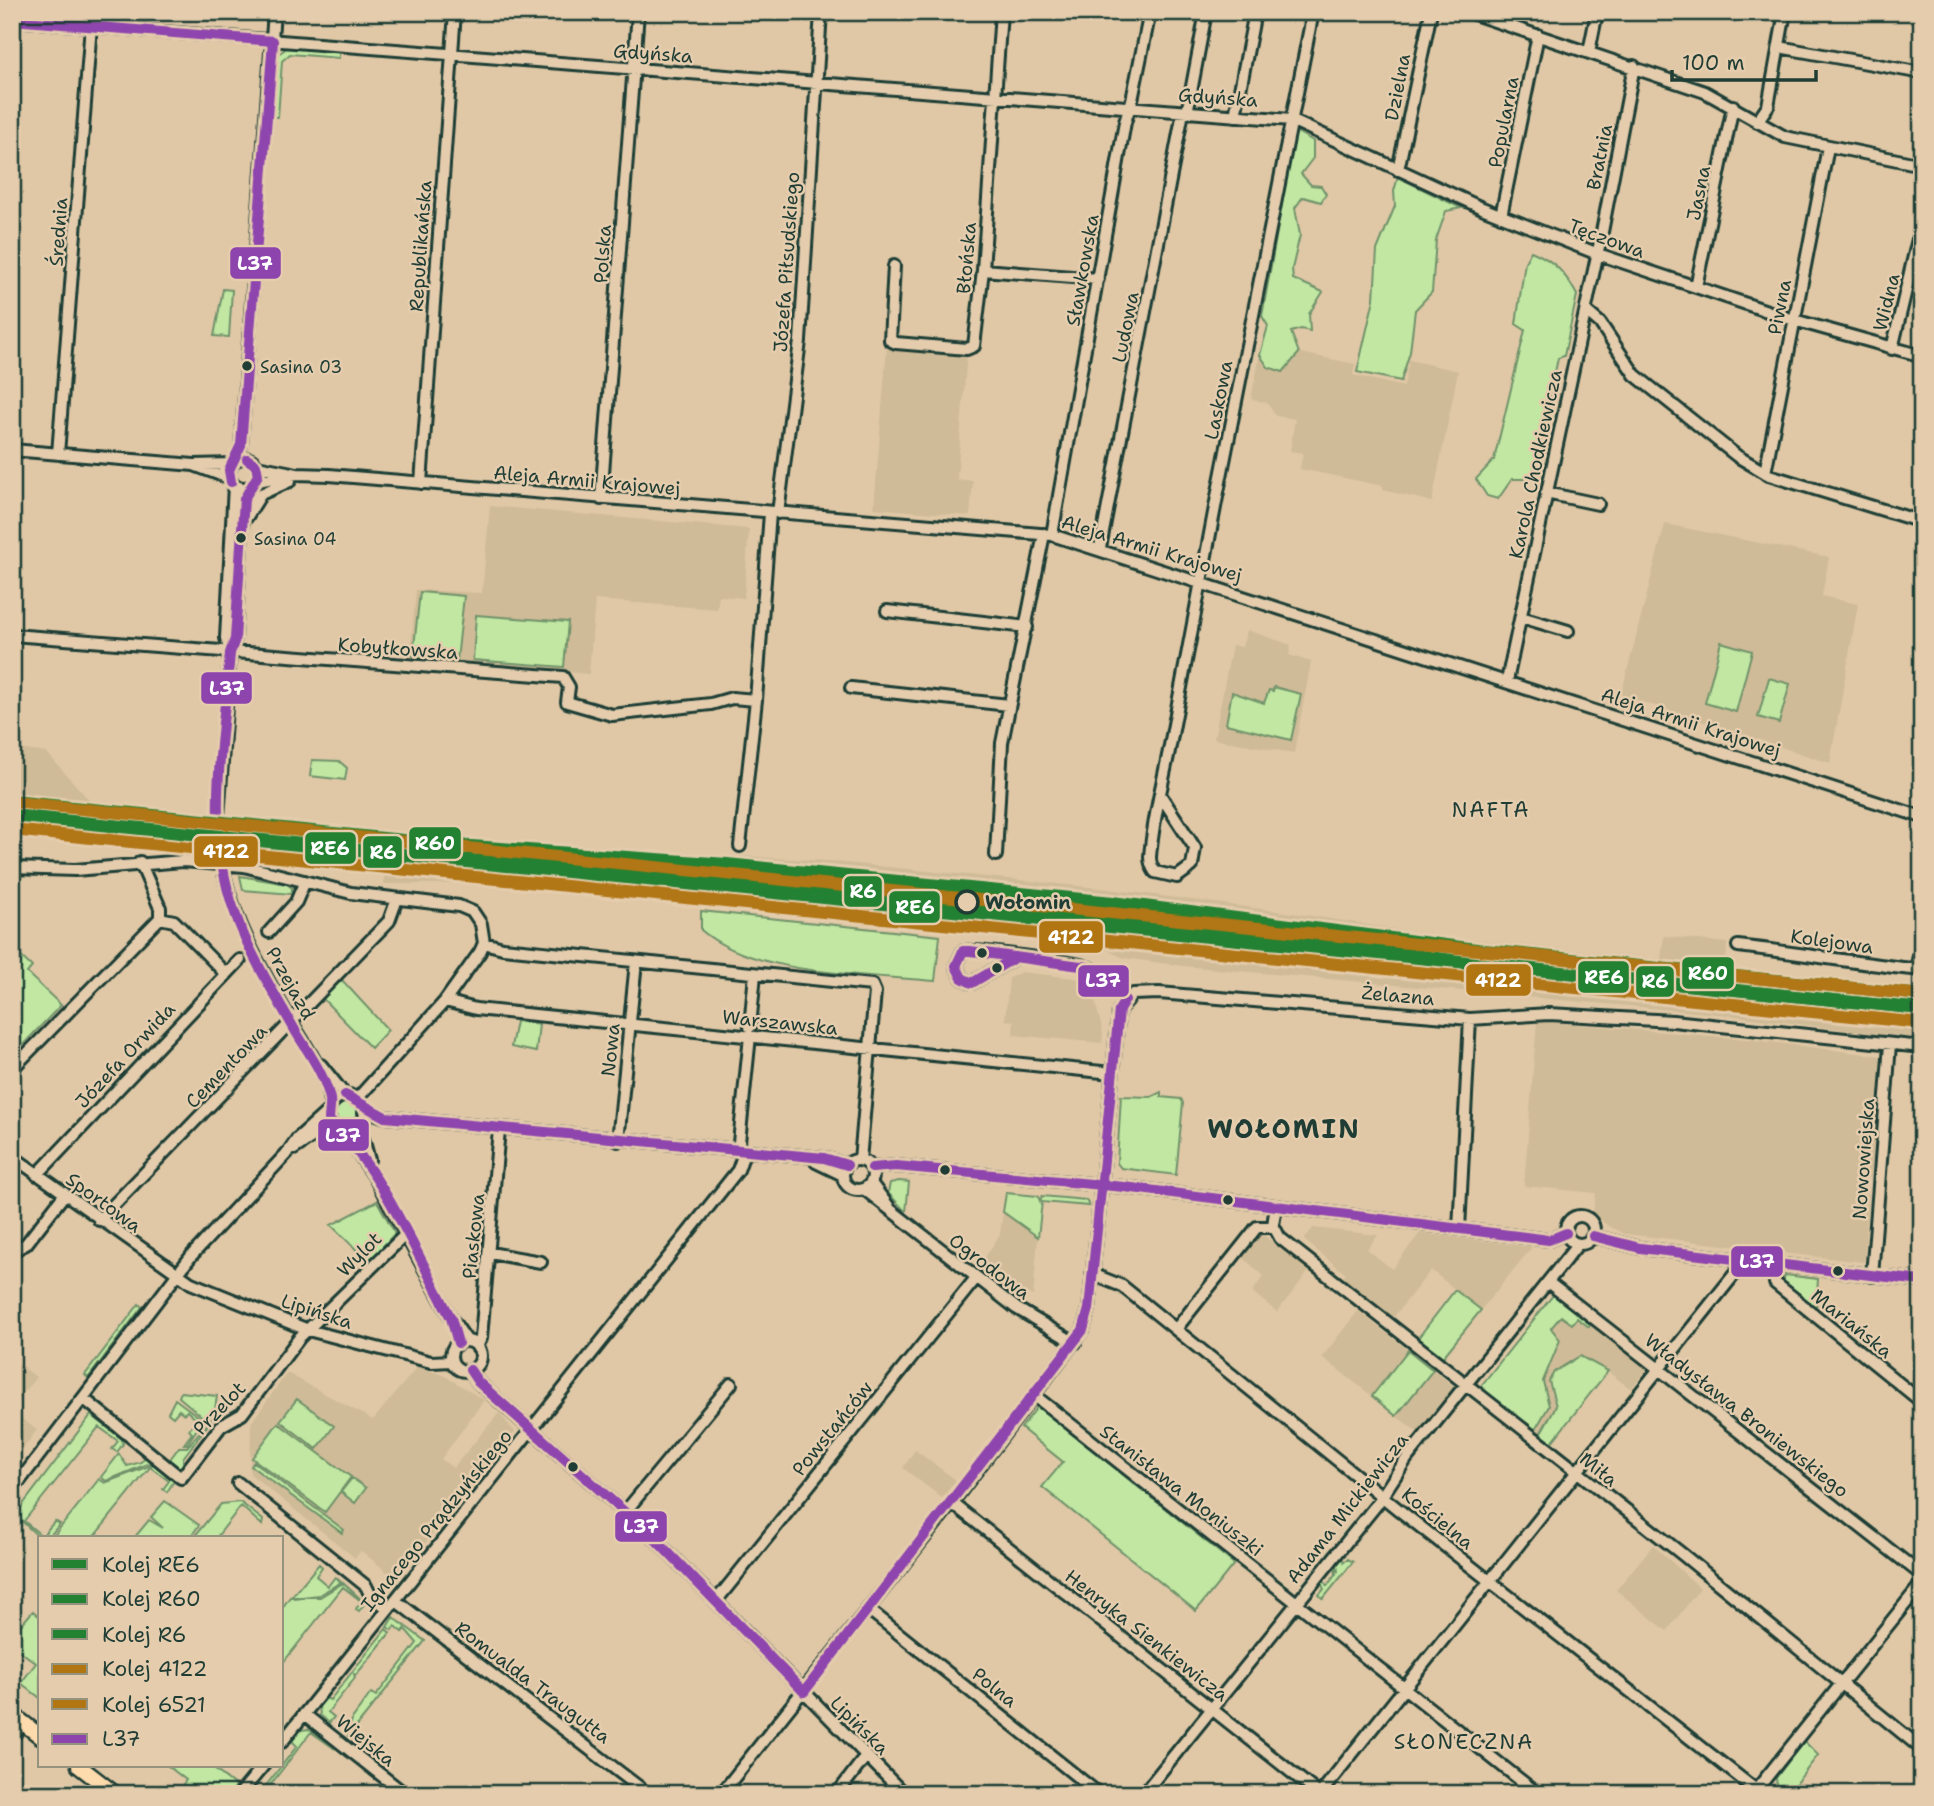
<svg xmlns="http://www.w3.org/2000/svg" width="1934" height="1806" viewBox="0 0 1934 1806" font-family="'Shantell Sans',sans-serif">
<rect width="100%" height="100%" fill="#e0c8a6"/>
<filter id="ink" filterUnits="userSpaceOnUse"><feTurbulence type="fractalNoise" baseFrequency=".0143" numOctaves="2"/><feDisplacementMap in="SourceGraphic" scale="14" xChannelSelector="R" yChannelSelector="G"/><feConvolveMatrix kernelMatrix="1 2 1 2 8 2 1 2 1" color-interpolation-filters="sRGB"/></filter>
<g filter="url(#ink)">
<path fill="#cfbb97" d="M1262 345 1355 364 1353 375 1404 387 1409 360 1458 371 1432 502 1383 490V486L1300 469 1303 453 1290 451 1295 419 1276 416 1267 403 1251 399Z
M887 346 967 353 957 479 973 481 970 516 874 508Z
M490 506 749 529 744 598 719 596 717 609 595 600 589 674 410 658 416 590 482 593Z
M1665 524 1829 557 1822 596 1858 604 1830 763 1621 695Z
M1247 630 1291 645 1289 655 1311 662 1294 753 1214 739 1232 645 1242 647Z
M12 748 47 753 89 800 209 813 210 817 233 819 234 815 509 842 826 861 1108 889 1292 913 1440 936 1661 959 1664 936 1727 943 1726 966 1922 986V1040L1729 1015 1183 966 1124 958 1105 949 473 884H384V873L235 851 209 848 208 854 12 832Z
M1021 972 1082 979 1092 988 1103 1033 1102 1043 1013 1035 1014 1021 1005 1020 1009 978Z
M1537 1021 1746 1039 1881 1056 1871 1178 1862 1177 1861 1193 1869 1194 1864 1262 1782 1253 1780 1259 1759 1257 1760 1249 1625 1234 1608 1226 1593 1213 1596 1193 1524 1186Z
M1003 1212 1038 1237 1033 1296 1022 1291 1017 1296 978 1268 1000 1234Z
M1313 1228 1378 1235 1367 1249 1392 1269 1420 1233 1532 1247 1481 1310 1431 1270 1392 1319 1342 1279 1346 1274 1304 1240Z
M1261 1233 1309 1271 1277 1312 1252 1292 1264 1276 1242 1257Z
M1554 1294 1648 1368 1631 1389 1607 1371 1551 1443 1480 1387 1524 1336Z
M1358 1311 1408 1350 1372 1396 1322 1357Z
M12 1359 36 1377 12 1408Z
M418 1366 445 1376 484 1400 441 1459 453 1468 499 1413 515 1432 396 1579 361 1551 355 1558 250 1474 251 1423 287 1373 373 1420Z
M1433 1370 1456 1388 1420 1434 1396 1416Z
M12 1412 37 1430 12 1463Z
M915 1450 956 1480 942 1498 903 1468Z
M1653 1545 1700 1588 1667 1631 1616 1590Z"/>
<path fill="#c1e7a2" stroke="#70926b" stroke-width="2" d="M288 47 339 51V58L290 54 282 61 278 117H273L277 55Z
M1295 131 1313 141V158L1301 174 1311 185 1321 186 1326 194 1321 202 1303 197 1295 208 1300 235 1292 269 1293 279 1323 292 1309 314 1310 331 1301 329 1291 332 1299 353 1283 372 1268 367 1260 355 1268 326 1262 316Z
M1398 177 1461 208 1446 211 1436 240 1432 292 1415 310 1410 352 1401 381 1357 372 1374 299 1377 250 1395 206 1394 191Z
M1531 251C1555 261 1565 273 1577 295L1564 356 1558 358 1532 479H1512L1498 499 1487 496 1476 479 1494 460 1525 330 1516 324 1525 262Z
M223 289 232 290 229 337 214 336Z
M420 592 464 596 457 660 413 656Z
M476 615 568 622 564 667 473 660Z
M1721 642 1752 651 1736 712 1705 703Z
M1769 678 1790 684 1779 723 1758 717Z
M1274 687 1301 694 1291 740 1226 724 1232 692 1264 703 1269 690 1273 691Z
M312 760 339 761 347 768 345 780 310 776Z
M240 876 287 884 292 888V894L243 890Z
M701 911 940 936 935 981C866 974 754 976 701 930Z
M12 948 32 967 27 973 61 1005 12 1056Z
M341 979 388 1030 371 1048 322 998Z
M516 1021 539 1024 536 1052 511 1047Z
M1161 1092V1097L1181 1099 1183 1103 1176 1175 1121 1168 1117 1163 1121 1096 1151 1097Z
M335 1114a11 11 0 1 1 22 0a11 11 0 1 1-22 0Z
M899 1181 909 1182 906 1212 888 1193 890 1183Z
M1006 1193 1038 1196 1040 1201 1042 1196 1086 1200 1089 1206 1042 1202 1038 1237 1003 1212Z
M377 1201 395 1233 369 1262 331 1225Z
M1785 1275 1818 1279 1816 1310 1783 1282Z
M1455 1290 1481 1310 1443 1357 1418 1338Z
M1554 1294 1591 1323 1589 1327 1577 1318 1572 1324 1561 1316 1551 1328 1560 1340 1543 1381 1549 1406 1535 1430 1480 1387Z
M139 1304 142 1307 88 1378 85 1375Z
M1408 1350 1433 1370 1396 1416 1372 1396Z
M1580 1356 1608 1371 1551 1443 1540 1434 1556 1406 1549 1381 1554 1372Z
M181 1392 217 1396 215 1409 205 1419 179 1397Z
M175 1399 203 1420 187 1444H184L192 1433 189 1430 197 1420 187 1411 184 1414 179 1410 173 1417 168 1413Z
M297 1399 334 1426 317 1449 280 1421Z
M1038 1406 1234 1564 1196 1611 1042 1487 1063 1462 1021 1428Z
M219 1410 183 1458V1469L168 1462 179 1447H187Z
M91 1415 122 1439 123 1444 117 1452 112 1449 118 1441 99 1427 24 1521 42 1536 55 1521 60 1524 48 1538H40L15 1515Z
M278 1423 351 1477 325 1512 252 1458Z
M119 1454 127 1466 141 1462 145 1457 152 1462 106 1481 101 1477Z
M254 1462 344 1530 342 1533 251 1466Z
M154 1464 174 1481 167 1492 163 1489 169 1481 150 1467 93 1538H52L99 1479 105 1483Z
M352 1478 366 1488 355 1503 341 1492Z
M165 1501 199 1525 190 1538H134L149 1520 163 1528 151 1517Z
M240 1502 263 1520 262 1525 241 1506 216 1538H193L221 1504Z
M1341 1555 1344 1562 1348 1559 1353 1562 1323 1599 1319 1595 1324 1589 1320 1581 1323 1579 1327 1586 1336 1574 1334 1565 1338 1572 1337 1562Z
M319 1564 322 1567 316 1576 328 1586 335 1577 341 1582 319 1595 294 1598 292 1596Z
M343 1583 365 1603 359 1611 356 1609 361 1601 343 1587 282 1664V1608L290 1597H320Z
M33 1611 40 1617V1698L21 1683 36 1663 12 1645V1635Z
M393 1617 425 1641 348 1737 352 1719 371 1693 376 1696 417 1643 405 1629 403 1632 395 1626 392 1630 387 1627Z
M386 1629 390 1633 356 1675 354 1674 355 1678 328 1712 334 1717 329 1723 320 1715 319 1706 326 1698 330 1700Z
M309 1729 335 1749 311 1732 268 1788 273 1793 268 1794 265 1787 297 1746 292 1741 301 1730Z
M1804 1741 1818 1755 1788 1794H1778L1776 1778Z
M168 1766H210L236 1786 230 1794H176L186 1780Z"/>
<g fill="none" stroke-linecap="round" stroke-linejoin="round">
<path stroke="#b9ac8f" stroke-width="10" stroke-dasharray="10 5" stroke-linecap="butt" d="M218 818 220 851"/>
<g stroke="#1f3d34" stroke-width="16">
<path id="minor" d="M1468 12 1705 92 1785 137 1922 165
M12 20 1291 120 1482 208 1598 254 1794 320 1922 356
M1779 47 1922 73
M1589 52 1597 12
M1187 113 1206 12
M1235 116 1255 12
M1757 122 1768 106 1785 12
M1398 170 1431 12
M1501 216 1538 35
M894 266 890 340 896 343 967 349 974 346 983 270 1001 12
M983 270 1098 279
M1696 287 1733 106
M1586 311 1600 323 1635 375 1737 456 1769 475 1922 522
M1892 349 1922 222
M12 450 194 465 232 464
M58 454 92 12
M229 473a15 15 0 1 1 30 0a15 15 0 1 1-30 0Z
M235 461 241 445 274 12
M194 465 229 478
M257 466 297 474
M1765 473 1828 147
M257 481 297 474 329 475 1052 535 1922 817
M421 483 455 12
M1546 493 1598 504
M601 499 638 12
M778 513 800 341 821 12
M246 518 261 494 290 481
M1052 535 1125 122 1132 100 1150 12
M1100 548 1183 112
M887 611 1027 627
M1521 617 1568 631
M12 635 563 677 569 687 567 702 612 715 711 704 732 698 756 700
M230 653 226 638 234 485
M1507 681 1601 237 1634 66
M851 688 1009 705
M1161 796 1195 848 1192 866 1177 877 1155 872C1151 866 1150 863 1150 857 1153 816 1165 775 1172 735 1187 657 1201 580 1216 502L1313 12
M218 818 230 653 235 639 244 499 249 487
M740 846 756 700 770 513
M220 851 221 860
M996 855 1002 743 1044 534
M140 862 160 908V918
M12 868 75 870 183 861 244 866 351 893 459 906 473 912 481 924 484 943 480 952 445 1001 357 1099
M224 874C236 926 263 972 289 1018 302 1041 331 1079 330 1106
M269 932 296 902 305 881
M484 943 503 948 872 985 875 992 860 1160
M1738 946C1800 953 1860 964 1922 970
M1016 957 972 983 962 978 956 966 963 951C971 948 1078 963 1088 967 1102 975 1114 989 1125 1000
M1916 969 1922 943
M445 1001 476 1009 1112 1073
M750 1027 755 974
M321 1065 345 1095
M12 1069 160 918 174 921 226 974
M364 1109 385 1117 824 1158 847 1165
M362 1124 349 1132 335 1128 328 1116C329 1102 337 1095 350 1095L363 1105 365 1117 361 1131 369 1160
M344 1132 374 1176 451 1318 467 1341
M618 1141 636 962
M294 1149 316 1134 335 1128
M738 1152 750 1036
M12 1156 191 1283 308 1330 431 1362 452 1361
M843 1175a15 15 0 1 1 30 0a15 15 0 1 1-30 0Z
M816 1162 843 1175
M872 1168 896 1166 1124 1187 1549 1240 1566 1233
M37 1175 240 960
M871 1183 889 1207
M864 1189 1016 1308 1075 1343
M1276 1206 1273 1225 1280 1238 1682 1554 1922 1749
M1566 1230a14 14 0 1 1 28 0a14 14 0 1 1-28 0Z
M99 1220 389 921 397 899
M1459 1229 1470 1019
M1593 1236 1640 1248 1922 1281
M12 1251 26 1244 64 1195
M490 1253 541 1262
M1774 1265 1775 1283 1922 1402
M1092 1274 1122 1286 1399 1510 1761 1794
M1872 1276 1890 1044
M1549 1283 1922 1575
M1176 1329 1257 1227H1274
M451 1356a15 15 0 1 1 30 0a15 15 0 1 1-30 0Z
M477 1347 481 1338 499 1129
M470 1370 478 1382 498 1400 655 1539 904 1794
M1035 1396 1538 1794
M83 1398 181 1478 221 1426 242 1414 300 1337 406 1234
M238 1483 366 1586 370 1594 388 1609
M12 1491 192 1255 288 1152 297 1139 328 1111
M952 1503 1319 1794
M625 1512 731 1384
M395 1600 648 1794
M716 1601 976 1278
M868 1609 1099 1794
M304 1714 405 1794
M12 1737 23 1723
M282 1742 738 1170 744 1153
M240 1794 263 1766
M721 1794 952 1503 1083 1330 1089 1309 1119 1010 1133 994 1159 993 1470 1019 1549 1014 1673 1021 1922 1047
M837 1794 866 1756
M1143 1794 1377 1504 1407 1458 1578 1244
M1320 1794 1745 1261
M1753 1794 1922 1583"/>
</g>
<g stroke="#1f3d34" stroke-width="19">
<path id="major" d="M12 1714 40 1736
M79 1766 115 1794"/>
</g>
<use href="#minor" stroke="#e4ccad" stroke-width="10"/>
<use href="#major" stroke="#fedbac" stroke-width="14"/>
<g stroke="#1f3d34" stroke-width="5">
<path id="rail" d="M12 823 1922 1016"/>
</g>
<use href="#rail" stroke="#e4ccad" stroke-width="2.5" stroke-dasharray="8" stroke-linecap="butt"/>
<g stroke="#e4ccad" stroke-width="16">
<path id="bus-1" d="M12 20 273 41
M247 459 256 465 258 475 244 499 235 639 230 653C223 739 204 829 235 913 250 955 274 993 296 1032 308 1052 325 1075 330 1099 331 1105 329 1113 329 1120 381 1168 417 1255 451 1318L458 1343
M231 482 229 470 241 445 273 41
M1016 957 972 983 962 978 956 966 963 951H970L1088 967 1125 1000
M345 1095 385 1117 824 1158 847 1165
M872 1168 896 1166 1124 1187 1549 1240 1566 1233
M1593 1236 1640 1248 1922 1281
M470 1370 478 1382 655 1539 804 1692
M804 1692 1083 1330 1089 1309 1119 1010 1125 1000"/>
</g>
<use href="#bus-1" stroke="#8e44ad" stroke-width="10"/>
<g stroke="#e4ccad" stroke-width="18">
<path id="rail-1" d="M12 816 1922 1009"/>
</g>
<g stroke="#e4ccad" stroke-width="18">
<path id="rail-2" d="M12 801 443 844 727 864 1113 902 1484 950 1922 995"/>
</g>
<g stroke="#e4ccad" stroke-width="18">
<path id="rail-3" d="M12 815 442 858 726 878 1111 916 1483 964 1921 1009"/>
</g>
<g stroke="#e4ccad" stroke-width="18">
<path id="rail-4" d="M12 830 1921 1023"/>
</g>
<g stroke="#e4ccad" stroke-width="18">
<path id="rail-5" d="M13 802 1922 995"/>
</g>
<use href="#rail-1" stroke="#238132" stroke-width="12"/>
<use href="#rail-2" stroke="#238132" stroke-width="12"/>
<use href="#rail-3" stroke="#238132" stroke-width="12"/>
<use href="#rail-4" stroke="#b17612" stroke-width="12"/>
<use href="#rail-5" stroke="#b17612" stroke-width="12"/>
</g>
</g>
<g fill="#1f3d34" stroke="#e4ccad" stroke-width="2.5">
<circle cx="247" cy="366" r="6"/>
<circle cx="241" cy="538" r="6"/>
<circle cx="982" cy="953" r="6"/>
<circle cx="997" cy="968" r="6"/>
<circle cx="945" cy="1170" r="6"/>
<circle cx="1228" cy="1200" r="6"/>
<circle cx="1838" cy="1271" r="6"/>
<circle cx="573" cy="1467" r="6"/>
</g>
<circle fill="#e4ccad" stroke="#1f3d34" stroke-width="3.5" cx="967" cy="902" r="11"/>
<g text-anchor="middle" stroke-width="5" stroke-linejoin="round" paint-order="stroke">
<g font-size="17" fill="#1f3d34" stroke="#e4ccad" text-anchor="start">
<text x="260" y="373">Sasina 03</text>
<text x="254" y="545">Sasina 04</text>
</g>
<g font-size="19" fill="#1f3d34" stroke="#e4ccad">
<text transform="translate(653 53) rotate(4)" y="7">Gdyńska</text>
<text transform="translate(1397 87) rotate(-79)" y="7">Dzielna</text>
<text transform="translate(1218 97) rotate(4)" y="7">Gdyńska</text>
<text transform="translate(1503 122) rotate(-79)" y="7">Popularna</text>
<text transform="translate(1599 157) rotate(-79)" y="7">Bratnia</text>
<text transform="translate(1698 193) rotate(-79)" y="7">Jasna</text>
<text transform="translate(58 232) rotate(-86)" y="7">Średnia</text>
<text transform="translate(1607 238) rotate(20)" y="7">Tęczowa</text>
<text transform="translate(420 246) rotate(-86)" y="7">Republikańska</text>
<text transform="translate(602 254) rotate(-86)" y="7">Polska</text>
<text transform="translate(966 258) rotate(-85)" y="7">Błońska</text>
<text transform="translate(786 262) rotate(-86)" y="7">Józefa Piłsudskiego</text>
<text transform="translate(1082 270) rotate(-80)" y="7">Sławkowska</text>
<text transform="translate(1886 302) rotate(-76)" y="7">Widna</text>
<text transform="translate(1779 307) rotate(-79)" y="7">Piwna</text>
<text transform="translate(1125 327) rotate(-79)" y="7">Ludowa</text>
<text transform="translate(1218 400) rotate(-79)" y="7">Laskowa</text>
<text transform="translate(1535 464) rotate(-78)" y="7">Karola Chodkiewicza</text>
<text transform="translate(587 480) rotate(5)" y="7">Aleja Armii Krajowej</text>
<text transform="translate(1152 548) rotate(17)" y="7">Aleja Armii Krajowej</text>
<text transform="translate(398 648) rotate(4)" y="7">Kobyłkowska</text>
<text transform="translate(1691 722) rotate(18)" y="7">Aleja Armii Krajowej</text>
<text transform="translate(1832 941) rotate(8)" y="7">Kolejowa</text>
<text transform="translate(291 983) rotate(61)" y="7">Przejazd</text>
<text transform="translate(1398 995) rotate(5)" y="7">Żelazna</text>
<text transform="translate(780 1022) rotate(6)" y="7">Warszawska</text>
<text transform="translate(610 1050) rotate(-84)" y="7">Nowa</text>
<text transform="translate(125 1055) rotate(-47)" y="7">Józefa Orwida</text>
<text transform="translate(226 1066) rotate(-46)" y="7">Cementowa</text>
<text transform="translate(1863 1159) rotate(-86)" y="7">Nowowiejska</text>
<text transform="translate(104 1202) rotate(36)" y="7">Sportowa</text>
<text transform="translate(473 1236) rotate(-84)" y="7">Piaskowa</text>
<text transform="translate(359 1254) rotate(-45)" y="7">Wylot</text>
<text transform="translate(990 1266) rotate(37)" y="7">Ogrodowa</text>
<text transform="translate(317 1311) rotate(18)" y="7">Lipińska</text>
<text transform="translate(1852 1323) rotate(39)" y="7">Mariańska</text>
<text transform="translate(219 1408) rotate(-46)" y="7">Przelot</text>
<text transform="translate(1747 1415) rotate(38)" y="7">Władysława Broniewskiego</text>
<text transform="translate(832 1428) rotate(-51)" y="7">Powstańców</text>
<text transform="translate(1599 1469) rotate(39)" y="7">Miła</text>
<text transform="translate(1182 1490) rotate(38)" y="7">Stanisława Moniuszki</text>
<text transform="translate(1347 1508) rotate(-52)" y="7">Adama Mickiewicza</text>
<text transform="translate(1438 1518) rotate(39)" y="7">Kościelna</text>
<text transform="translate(436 1520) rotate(-51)" y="7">Ignacego Prądzyńskiego</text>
<text transform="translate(1147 1635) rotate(38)" y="7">Henryka Sienkiewicza</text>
<text transform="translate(533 1682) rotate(37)" y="7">Romualda Traugutta</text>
<text transform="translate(995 1687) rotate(39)" y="7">Polna</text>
<text transform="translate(860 1725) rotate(45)" y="7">Lipińska</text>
<text transform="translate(366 1740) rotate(39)" y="7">Wiejska</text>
</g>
<g font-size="19" font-weight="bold" fill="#1f3d34" stroke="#e4ccad" text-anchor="start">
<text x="985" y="909">Wołomin</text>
</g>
<g font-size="21" letter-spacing="2" fill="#1f3d34" stroke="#e4ccad">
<text x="1491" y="817">NAFTA</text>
<text x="1464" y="1749">SŁONECZNA</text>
</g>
<g font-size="26" font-weight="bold" letter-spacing="2" fill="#1f3d34" stroke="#e4ccad">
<text x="1284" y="1138">WOŁOMIN</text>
</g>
</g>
<g stroke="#e4ccad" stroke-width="2.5">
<rect x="229" y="246" width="53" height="34" rx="7" fill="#8e44ad"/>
<rect x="200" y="671" width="53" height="34" rx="7" fill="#8e44ad"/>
<rect x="408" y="826" width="54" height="34" rx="7" fill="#238132"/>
<rect x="304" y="831" width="53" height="34" rx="7" fill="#238132"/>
<rect x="193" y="835" width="66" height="33" rx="7" fill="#b17612"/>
<rect x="362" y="835" width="41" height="34" rx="7" fill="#238132"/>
<rect x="843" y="875" width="40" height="33" rx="7" fill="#238132"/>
<rect x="888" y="890" width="53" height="34" rx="7" fill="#238132"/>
<rect x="1038" y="920" width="66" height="34" rx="7" fill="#b17612"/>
<rect x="1681" y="956" width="54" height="34" rx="7" fill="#238132"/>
<rect x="1577" y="960" width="53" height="34" rx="7" fill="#238132"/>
<rect x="1465" y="963" width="67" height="34" rx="7" fill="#b17612"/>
<rect x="1077" y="964" width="53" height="34" rx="7" fill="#8e44ad"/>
<rect x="1635" y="965" width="40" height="33" rx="7" fill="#238132"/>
<rect x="317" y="1118" width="53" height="34" rx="7" fill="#8e44ad"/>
<rect x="1730" y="1245" width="54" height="33" rx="7" fill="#8e44ad"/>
<rect x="614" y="1510" width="54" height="33" rx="7" fill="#8e44ad"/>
</g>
<g font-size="19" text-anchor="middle" font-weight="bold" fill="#fff">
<text x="255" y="270">L37</text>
<text x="227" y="695">L37</text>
<text x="435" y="850">R60</text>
<text x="330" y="855">RE6</text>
<text x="226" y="858">4122</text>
<text x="383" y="859">R6</text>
<text x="863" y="898">R6</text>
<text x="915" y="914">RE6</text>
<text x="1071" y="944">4122</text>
<text x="1708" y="980">R60</text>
<text x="1604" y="984">RE6</text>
<text x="1498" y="987">4122</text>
<text x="1103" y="987">L37</text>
<text x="1655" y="988">R6</text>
<text x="343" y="1142">L37</text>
<text x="1757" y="1268">L37</text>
<text x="641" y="1533">L37</text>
</g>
<rect width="1934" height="1806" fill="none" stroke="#e4ccad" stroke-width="42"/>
<rect x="21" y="21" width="1892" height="1764" fill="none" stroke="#1f3d34" stroke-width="2.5" filter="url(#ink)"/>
<rect x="38" y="1536" width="245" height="231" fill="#e4ccad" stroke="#95937d" stroke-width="2"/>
<rect x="52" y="1559" width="35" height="10" fill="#238132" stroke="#95937d" stroke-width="2"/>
<text x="102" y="1572" font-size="21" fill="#1f3d34">Kolej RE6</text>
<rect x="52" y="1594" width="35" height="10" fill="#238132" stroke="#95937d" stroke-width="2"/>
<text x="102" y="1606" font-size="21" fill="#1f3d34">Kolej R60</text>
<rect x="52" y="1629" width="35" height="10" fill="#238132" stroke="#95937d" stroke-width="2"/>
<text x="102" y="1642" font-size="21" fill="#1f3d34">Kolej R6</text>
<rect x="52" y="1664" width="35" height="10" fill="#b17612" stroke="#95937d" stroke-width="2"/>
<text x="102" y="1676" font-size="21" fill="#1f3d34">Kolej 4122</text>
<rect x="52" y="1699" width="35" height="10" fill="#b17612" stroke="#95937d" stroke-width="2"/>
<text x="102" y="1712" font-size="21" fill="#1f3d34">Kolej 6521</text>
<rect x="52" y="1734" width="35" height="10" fill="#8e44ad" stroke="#95937d" stroke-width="2"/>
<text x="102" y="1746" font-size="21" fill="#1f3d34">L37</text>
<path d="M1672 70v10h144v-10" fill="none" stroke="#1f3d34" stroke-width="3.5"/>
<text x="1682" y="70" font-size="21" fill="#1f3d34" stroke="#e4ccad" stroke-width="5" paint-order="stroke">100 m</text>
</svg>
